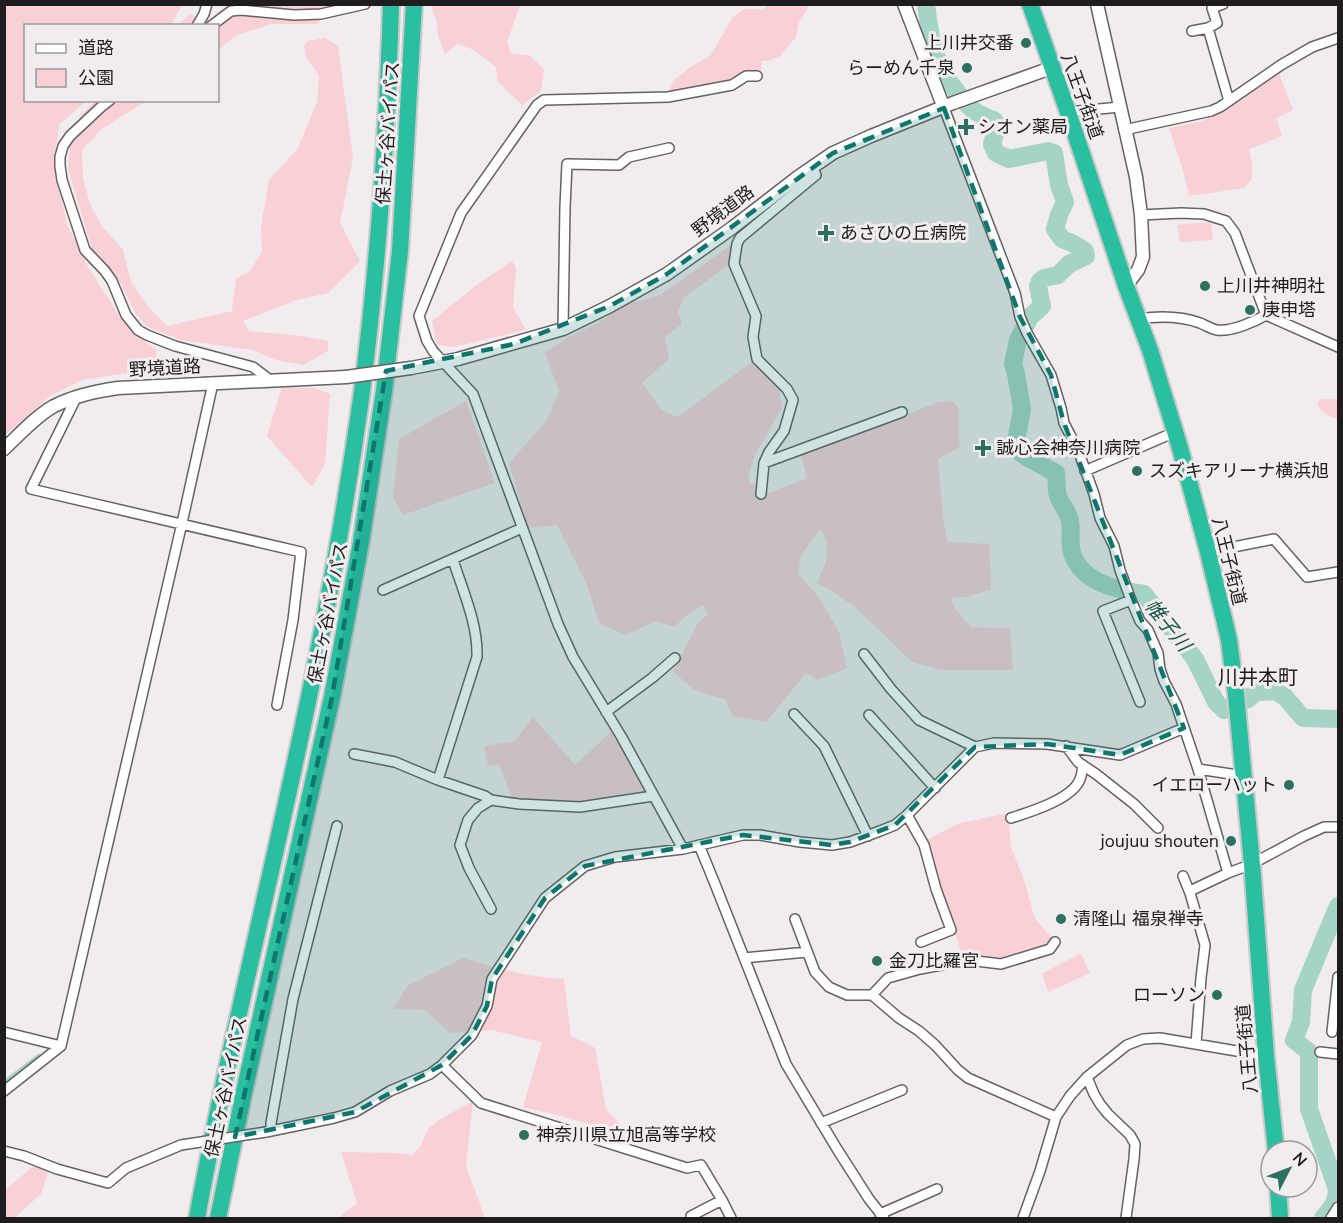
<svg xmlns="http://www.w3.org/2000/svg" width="1343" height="1223" viewBox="0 0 1343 1223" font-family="'Nunito Sans','Noto Sans JP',sans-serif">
<rect width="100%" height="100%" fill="#f1eced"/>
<path fill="#f8d0d6" d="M4 5H182L171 25 26 26V100L86 101 59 125 54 164 67 224 88 267 119 315 146 343 156 349 157 362 147 370 81 380 50 396 5 435Z
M227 5H336L317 24H271L235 36 218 50V26H177L190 14 208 21Z
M431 5H520L507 42 511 54 529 55 544 69 541 91 522 105 498 82 496 67 474 50 458 44 445 54 438 36 436 20Z
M769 5H808L807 10 799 22 796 37 780 56 768 61H761L762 69 759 72 747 73 742 76 736 77 730 81 668 93 674 80 692 66 710 56 733 17 744 9H764Z
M325 38 338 46 353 158 340 223 360 261 328 293 296 300 243 321 249 331 301 336 328 341V351L303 365 276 360 253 350 181 340 148 327 136 314 120 282 92 249 68 168 70 146 81 114 96 101H146L102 129 82 150 83 178 90 204 102 226 123 250 131 282 149 308 167 326 232 311 236 278 249 272 262 252 261 227 269 180 297 150 317 102 319 76 306 57 304 46 308 41Z
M1279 73 1293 110 1276 118 1282 136 1249 149 1252 164V179L1244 188 1189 196 1183 170 1169 128 1202 121 1228 109Z
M1211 222 1213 240 1180 242 1177 225Z
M734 243 730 253 729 265 684 297 678 312 682 324 665 337 669 359 642 383 662 410 678 417 753 361 779 386 782 408 755 455 749 473V484L761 483 769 493 807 478 801 455 939 402 953 401 959 410 958 433 960 447 938 459 943 519 948 542 989 544 991 589 967 597 951 598 955 609 971 627 1010 628 1013 670H941L912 662 855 607 830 590 817 583 826 562 827 541 820 529 801 555 798 574 818 596 839 632 847 668 817 680 806 673 766 722 732 716 726 700 695 690 673 672 698 623 708 614 703 605 683 618 675 627 656 621 625 635 599 623 587 585 557 525 528 528 509 463 547 420 559 391 545 353 567 338 598 323 631 302 641 301 660 295Z
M512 261 516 268 513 307 526 330 453 347 437 345 432 321 478 284Z
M282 387 314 388 330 394 325 464 312 487 267 436Z
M1320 399H1336L1338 406V419C1329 416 1321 413 1317 404Z
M466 401 495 483 403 515 393 497 399 439Z
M533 717 575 765 613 730 648 793 584 803 513 801 499 764 488 766 484 746 515 741Z
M1008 813 1011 847 1024 880 1035 919 1054 940 1049 947 997 961 963 959 955 932 945 906 925 841 957 824Z
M1081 954 1090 973 1048 992 1042 974 1062 963Z
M463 958C498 969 527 977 564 979L571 1036 595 1048 606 1109 626 1131 655 1143 561 1116 523 1107 542 1042 491 1030 450 1033 425 1010 393 1009 407 986Z
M473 1101 466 1166 485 1218H338L357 1203 341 1152 396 1153 412 1155 420 1147 428 1129 440 1119Z
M38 1165 48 1173 41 1194 14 1218H5V1190L31 1168Z"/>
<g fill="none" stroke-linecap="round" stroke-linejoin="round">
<path stroke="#a5d4c6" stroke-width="3" d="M4 1082 39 1055"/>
<path stroke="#a5d4c6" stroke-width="18" d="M926 4C929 29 933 56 946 77 949 82 954 87 957 92 969 108 975 114 994 120L997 127 992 144 996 153 1009 159 1048 151 1054 153 1059 185 1065 202 1059 215 1055 229 1062 239 1074 244 1085 251 1086 256 1069 264 1058 275 1044 278 1040 281 1038 286 1042 306 1030 317 1018 340 1013 364 1016 374 1022 409 1016 441 1020 452 1028 458 1056 473C1057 480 1056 489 1058 496 1061 505 1069 512 1070 521 1072 531 1069 543 1072 553 1082 583 1117 590 1144 594L1195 659 1216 702 1224 710 1248 699 1256 692 1275 691 1285 697 1303 718 1338 719
M1323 1218C1331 1209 1337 1202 1337 1189L1309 1109V1052L1294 1040 1301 1022 1303 990 1338 906"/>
<g stroke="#666262" stroke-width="12">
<path id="street" d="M197 26 204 14 207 4
M211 26 231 11 241 10 294 15 321 14 365 4
M1208 28 1229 101
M1192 31 1208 28 1217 23 1212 8 1223 4
M110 100 101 107 70 136 63 146 60 157V166L62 180 85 250 105 271 112 281 126 315 138 330 147 335 175 346 253 367 270 380
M944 108 1015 293 1020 317 1027 333 1051 375 1061 408 1064 423 1078 450 1094 494 1100 518 1114 546 1120 570 1131 600 1140 621 1148 630 1158 653 1160 669 1164 681 1176 704 1198 769 1228 873 1252 864 1304 836 1324 827H1338
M1068 112 1120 107
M1124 130 1211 111 1220 107 1281 65 1312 47 1338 38
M1141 215 1181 213 1204 214 1226 221 1235 233 1266 315 1338 347
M1139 319C1159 316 1180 316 1200 323 1205 325 1211 329 1217 330 1231 332 1254 322 1266 315
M563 329 565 207 567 164 619 165 629 157 669 148
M76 398 31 489 301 552 293 620 277 705
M764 463 902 412
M1085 471 1175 432
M761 494 764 463 769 452 784 431 793 400 787 389 757 359 753 337 756 316 734 264 737 244 740 238 816 175 813 167
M1208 552 1274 539 1307 577 1338 572
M383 590 522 528
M1131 600 1103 611 1140 702
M864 654 891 689 919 720 975 747
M606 712 652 678 675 658
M794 714 824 746 868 836
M869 715 935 788
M1066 746 1078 762 1096 774 1134 804 1158 828
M354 754 395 762 438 780 485 796 491 800 519 804 580 807 653 796
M1198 769 1244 776
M438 780 477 657C478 624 463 591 453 560
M491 800 478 808 468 820 460 845 469 868 491 909
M907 815 924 845 936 889 951 930 921 942
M1011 818C1030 812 1073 799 1080 779 1082 775 1082 770 1083 765
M699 845 715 884 786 1064 837 1149 869 1199 884 1218
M683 849 621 736 573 657 558 624 473 394 433 351 427 341 419 316 461 213 537 105 544 100 668 97 732 85 746 76H757
M1183 876 1190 893 1205 945 1201 978 1196 1044
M1190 891 1228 873
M795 919 815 972 829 987 847 995H872L899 1018 919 1031 935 1045 958 1070 968 1078 1056 1117
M744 958 807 952
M872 995 888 978 920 969 968 960 1001 964 1050 949 1055 942
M4 1032 61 1046
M1332 1032 1338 977
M1320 1052 1338 1054
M442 1065 481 1103 687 1168 701 1165 722 1200 731 1218
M1087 1077 1094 1094 1100 1104 1108 1114 1130 1135 1135 1144 1134 1159 1126 1218
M4 1091 61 1046 182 523 213 383
M821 1123 902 1090
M271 1130V1123L293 999 337 826
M266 1132 334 1118 355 1112 390 1091 430 1074 442 1065 472 1035 487 1006 492 979 545 898 585 866 615 857 683 849 743 835H760L800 842 832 845 850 842 880 831 895 825 907 815 975 747 994 743 1047 744 1120 755 1184 728
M4 1151 24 1156 57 1169 108 1183 126 1168 181 1145
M880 1214 937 1189
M691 1218V1216L722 1200
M1023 1218 1040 1171 1056 1117 1070 1096 1087 1077 1127 1045 1143 1039 1160 1038 1266 1056
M1331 1218 1338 1207"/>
</g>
<g stroke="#666262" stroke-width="15">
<path id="secondary" d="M904 4 944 108
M1097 4 1136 177 1141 215 1143 257 1138 270 1126 286
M411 368 458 359 563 329 610 306 667 274 732 228 798 177 833 153 871 136 953 103 1051 68
M4 449C20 434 36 416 54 406 74 396 96 391 118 388L346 377"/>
</g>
<g stroke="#c9c9c9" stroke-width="20">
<path id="highway" d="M1030 4 1068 112 1126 286 1150 350 1180 448 1208 552 1229 640 1236 695 1252 864 1266 1056 1276 1151
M1278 1187 1280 1218
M197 1218C229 1042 274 868 310 692 330 595 347 497 361 399 378 269 387 136 391 4
M218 1218 244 1092 332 697 361 542 384 391 400 251 414 4"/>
</g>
<use href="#street" stroke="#fff" stroke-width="9"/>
<use href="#secondary" stroke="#fff" stroke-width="12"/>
<use href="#highway" stroke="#2abfa0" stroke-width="16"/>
<g stroke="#666262" stroke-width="12" stroke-linecap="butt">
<path id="street-bridge" d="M181 1145 266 1132"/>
</g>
<g stroke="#666262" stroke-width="15" stroke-linecap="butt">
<path id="secondary-bridge" d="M346 377 411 368"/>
</g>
<use href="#street-bridge" stroke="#fff" stroke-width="9"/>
<use href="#secondary-bridge" stroke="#fff" stroke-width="12"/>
</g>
<path fill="#0f766e" fill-opacity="0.2" stroke="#0f766e" stroke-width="4.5" stroke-dasharray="12 8" stroke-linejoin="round" d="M944 108 1020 317 1051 375 1064 423 1184 728 1120 755 1047 744 975 747 895 825 850 842 832 845 743 835 585 866 545 898 492 979 487 1006 472 1035 442 1065 355 1112 235 1137 332 697 386 371 514 344 610 306 667 274 833 153Z"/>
<g fill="#2e705f" stroke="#f1eced" stroke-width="2">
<circle cx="1026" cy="43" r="6"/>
<circle cx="967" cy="68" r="6"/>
<path d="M963 118h6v6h6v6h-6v6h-6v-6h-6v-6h6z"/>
<path d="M823 224h6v6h6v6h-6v6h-6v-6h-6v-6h6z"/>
<circle cx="1205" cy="286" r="6"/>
<circle cx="1250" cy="310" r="6"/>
<path d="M980 439h6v6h6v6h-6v6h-6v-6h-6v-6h6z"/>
<circle cx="1137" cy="471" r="6"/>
<circle cx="1289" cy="785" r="6"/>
<circle cx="1231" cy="841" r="6"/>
<circle cx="1061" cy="919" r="6"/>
<circle cx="877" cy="961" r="6"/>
<circle cx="1217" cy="995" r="6"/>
<circle cx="524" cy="1135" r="6"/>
</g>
<g text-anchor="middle" stroke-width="6" stroke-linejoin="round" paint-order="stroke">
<g font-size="18" fill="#1e1c1c" stroke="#f1eced" text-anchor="start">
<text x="1014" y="49" text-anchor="end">上川井交番</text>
<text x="955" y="74" text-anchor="end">らーめん千泉</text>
<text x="978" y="133">シオン薬局</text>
<text x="840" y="239">あさひの丘病院</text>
<text x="1217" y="292">上川井神明社</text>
<text x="1262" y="316">庚申塔</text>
<text x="996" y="454">誠心会神奈川病院</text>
<text x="1149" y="477">スズキアリーナ横浜旭</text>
<text x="1277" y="791" text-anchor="end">イエローハット</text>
<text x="1219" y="847" text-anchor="end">joujuu shouten</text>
<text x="1073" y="925">清隆山 福泉禅寺</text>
<text x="889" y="967">金刀比羅宮</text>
<text x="1205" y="1001" text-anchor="end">ローソン</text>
<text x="536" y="1141">神奈川県立旭高等学校</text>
</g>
<g font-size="18" fill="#1e1c1c" stroke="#f1eced">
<text transform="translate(1082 96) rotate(70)" y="6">八王子街道</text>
<text transform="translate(388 133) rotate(-86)" y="6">保土ヶ谷バイパス</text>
<text transform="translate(723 211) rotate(-37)" y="6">野境道路</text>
<text transform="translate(165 368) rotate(-3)" y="6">野境道路</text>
<text transform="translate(1229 561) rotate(76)" y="6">八王子街道</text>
<text transform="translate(328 613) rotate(-79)" y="6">保土ヶ谷バイパス</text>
<text transform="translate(1247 1049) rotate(-95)" y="6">八王子街道</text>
<text transform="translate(226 1087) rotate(-78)" y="6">保土ヶ谷バイパス</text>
</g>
<g font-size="20" font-style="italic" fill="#195648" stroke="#f1eced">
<text transform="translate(1168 625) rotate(51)" y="7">帷子川</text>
</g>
<g font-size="20" fill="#1e1c1c" stroke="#f1eced">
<text x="1258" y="684">川井本町</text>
</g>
</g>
<rect width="1343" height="1223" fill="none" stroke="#1e1c1c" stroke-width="12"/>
<rect x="24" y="24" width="195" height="78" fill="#f1eced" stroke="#9d9999" stroke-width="1.5"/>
<rect x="36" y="44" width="30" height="9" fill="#ffffff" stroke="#9d9999" stroke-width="1.5"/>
<text x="78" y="54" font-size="18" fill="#1e1c1c">道路</text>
<rect x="36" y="69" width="30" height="18" fill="#f8d0d6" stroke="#9d9999" stroke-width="1.5"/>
<text x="78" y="84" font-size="18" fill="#1e1c1c">公園</text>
<g transform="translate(1289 1169) rotate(48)"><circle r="28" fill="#f1eced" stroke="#9d9999" stroke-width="1.5"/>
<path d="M0-4.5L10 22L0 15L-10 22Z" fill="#2e705f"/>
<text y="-9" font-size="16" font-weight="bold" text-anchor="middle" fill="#1e1c1c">N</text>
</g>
</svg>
